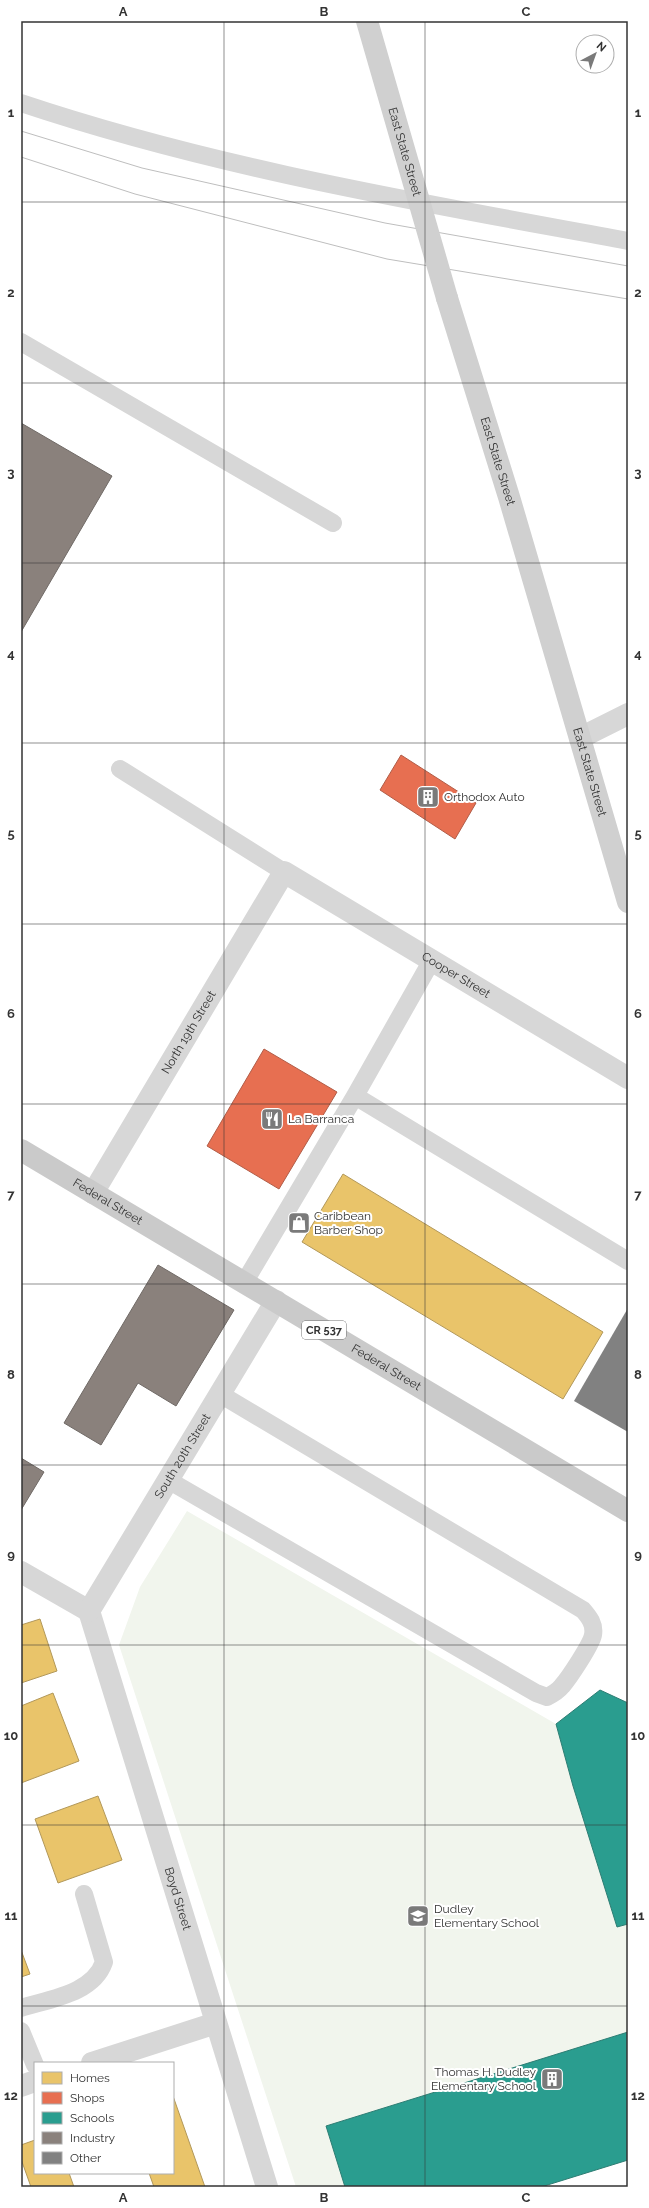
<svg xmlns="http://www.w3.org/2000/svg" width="649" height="2208" viewBox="0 0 649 2208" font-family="Raleway,sans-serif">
<rect width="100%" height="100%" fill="#fff"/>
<path fill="#f1f5ed" d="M187 1511 556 1724 573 1786 617 1927 628 1924V2032L326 2126 345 2187H296L119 1645 140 1587Z"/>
<path fill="#e9c46a" stroke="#b2985a" d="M343 1174 603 1332 563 1399 302 1242Z
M40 1619 57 1671 21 1683V1625Z
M53 1693 79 1761 21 1783V1706Z
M98 1796 122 1860 58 1883 35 1819Z
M21 1950 30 1974 21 1977Z
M173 2096 205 2187H154L149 2173H173Z
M35 2140V2173H69L74 2187H31L21 2159V2145Z"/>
<path fill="#e76f51" stroke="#b15d48" d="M401 755 476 803 455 839 380 790Z
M264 1049 337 1092 279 1189 207 1146Z"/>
<path fill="#2a9d8f" stroke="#2d7d73" d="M600 1690 628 1703V1924L617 1927 573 1786 556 1724Z
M628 2032V2160L541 2187H345L326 2126Z"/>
<path fill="#8a817c" stroke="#706a66" d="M21 423 112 476 21 632Z
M158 1265 234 1310 176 1406 138 1383 101 1445 64 1423Z
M21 1458 44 1472 21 1510Z"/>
<path fill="#818181" d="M628 1308V1432L574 1401Z"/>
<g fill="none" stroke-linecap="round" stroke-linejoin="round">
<path stroke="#d7d7d7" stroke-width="18" d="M21 103C218 169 424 203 628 241
M21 342 333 523
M120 769 284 872
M355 1096 628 1261
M244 1283 355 1096 432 960
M168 1480 536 1693 547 1697C553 1694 558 1691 562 1686 569 1678 591 1645 593 1635 595 1624 589 1617 583 1610L220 1394
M21 2008C49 1999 93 1994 104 1962L84 1894
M21 2031 35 2065"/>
<g stroke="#d7d7d7" stroke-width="22">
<path d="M580 738 628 714"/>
<path id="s1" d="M93 1193 284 872 628 1078"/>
<path d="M21 1572 89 1611"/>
<path id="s2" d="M89 1611 267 2187"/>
<path id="s3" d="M89 1611 276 1301"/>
<path d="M92 2063 216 2023"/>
<path d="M21 2086 35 2081"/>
</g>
<path stroke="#d0d0d0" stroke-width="22" id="s4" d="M447 298 509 497 628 902"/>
<path stroke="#cacaca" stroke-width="22" id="s5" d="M21 1150 628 1511"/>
<path stroke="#bebebe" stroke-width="1" d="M21 131 142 168 385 223 628 266
M21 157 135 194 387 259 628 299"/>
<path stroke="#d0d0d0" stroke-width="22" id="s6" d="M367 21 447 298"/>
</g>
<path fill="none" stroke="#333" stroke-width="1" stroke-opacity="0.55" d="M224 21V2187M425 21V2187M21 202H628M21 383H628M21 563H628M21 743H628M21 924H628M21 1104H628M21 1284H628M21 1465H628M21 1645H628M21 1825H628M21 2006H628"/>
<defs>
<g id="building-square" transform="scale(1.15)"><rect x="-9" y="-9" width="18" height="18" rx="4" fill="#7a7a7a" stroke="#fff"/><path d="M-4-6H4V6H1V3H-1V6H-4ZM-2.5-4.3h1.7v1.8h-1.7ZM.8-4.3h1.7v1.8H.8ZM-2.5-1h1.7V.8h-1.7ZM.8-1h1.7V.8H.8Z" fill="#fff"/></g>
<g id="restaurant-square" transform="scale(1.15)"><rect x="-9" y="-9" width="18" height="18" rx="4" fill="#7a7a7a" stroke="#fff"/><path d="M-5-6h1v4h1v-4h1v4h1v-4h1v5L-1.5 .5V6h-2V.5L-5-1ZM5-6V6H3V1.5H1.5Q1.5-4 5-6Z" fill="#fff"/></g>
<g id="shop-square" transform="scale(1.15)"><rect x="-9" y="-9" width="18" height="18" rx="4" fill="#7a7a7a" stroke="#fff"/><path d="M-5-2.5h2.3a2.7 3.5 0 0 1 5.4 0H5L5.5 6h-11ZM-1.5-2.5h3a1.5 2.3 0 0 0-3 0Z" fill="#fff"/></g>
<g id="school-square" transform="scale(1.15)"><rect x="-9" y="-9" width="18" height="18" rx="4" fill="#7a7a7a" stroke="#fff"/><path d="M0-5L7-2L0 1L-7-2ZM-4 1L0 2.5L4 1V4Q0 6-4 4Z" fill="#fff"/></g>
</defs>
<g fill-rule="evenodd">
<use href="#building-square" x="428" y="797"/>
<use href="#restaurant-square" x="272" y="1119"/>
<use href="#shop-square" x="299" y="1223"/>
<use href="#school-square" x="418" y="1916"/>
<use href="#building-square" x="552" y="2079"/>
</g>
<g text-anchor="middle" stroke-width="4" stroke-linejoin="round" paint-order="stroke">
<rect fill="#fff" stroke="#707070" stroke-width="1" x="302" y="1321" width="44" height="18" rx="3"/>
<g font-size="11" font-weight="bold" fill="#333">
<text x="324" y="1334">CR 537</text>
</g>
<g font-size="12" fill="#333" stroke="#fff">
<text dy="4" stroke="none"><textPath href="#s6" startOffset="136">East State Street</textPath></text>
<text dy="4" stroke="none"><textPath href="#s4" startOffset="171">East State Street</textPath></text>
<text dy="4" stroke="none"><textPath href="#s4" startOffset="495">East State Street</textPath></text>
<text dy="4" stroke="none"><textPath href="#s1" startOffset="574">Cooper Street</textPath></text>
<text dy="4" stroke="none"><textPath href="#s1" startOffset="187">North 19th Street</textPath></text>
<text dy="4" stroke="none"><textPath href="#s5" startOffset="101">Federal Street</textPath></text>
<text dy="4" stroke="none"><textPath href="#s5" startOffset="425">Federal Street</textPath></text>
<text dy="4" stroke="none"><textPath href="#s3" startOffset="181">South 20th Street</textPath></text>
<text dy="4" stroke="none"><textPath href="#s2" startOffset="301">Boyd Street</textPath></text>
</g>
<g font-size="12" fill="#333" stroke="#fff" text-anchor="start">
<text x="444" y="801">Orthodox Auto</text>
<text x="288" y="1123">La Barranca</text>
<text x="314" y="1220">Caribbean<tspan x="314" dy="14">Barber Shop</tspan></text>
<text x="434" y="1913">Dudley<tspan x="434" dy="14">Elementary School</tspan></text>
<text x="536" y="2076" text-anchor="end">Thomas H. Dudley<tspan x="536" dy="14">Elementary School</tspan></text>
</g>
</g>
<rect width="649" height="2208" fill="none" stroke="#ffffff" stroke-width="44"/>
<rect x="34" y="2062" width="140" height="112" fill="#ffffff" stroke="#adadad"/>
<rect x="42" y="2072" width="20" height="12" fill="#e9c46a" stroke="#adadad"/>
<text x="70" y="2082" font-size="12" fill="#333333">Homes</text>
<rect x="42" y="2092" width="20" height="12" fill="#e76f51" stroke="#adadad"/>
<text x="70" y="2102" font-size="12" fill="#333333">Shops</text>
<rect x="42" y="2112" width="20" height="12" fill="#2a9d8f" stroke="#adadad"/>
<text x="70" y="2122" font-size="12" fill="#333333">Schools</text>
<rect x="42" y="2132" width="20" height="12" fill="#8a817c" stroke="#adadad"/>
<text x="70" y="2142" font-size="12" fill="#333333">Industry</text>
<rect x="42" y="2152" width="20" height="12" fill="#818181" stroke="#adadad"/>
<text x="70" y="2162" font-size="12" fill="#333333">Other</text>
<g transform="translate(595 54) rotate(41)"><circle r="19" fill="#ffffff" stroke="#adadad"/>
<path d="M0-3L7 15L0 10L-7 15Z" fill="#7a7a7a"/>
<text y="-6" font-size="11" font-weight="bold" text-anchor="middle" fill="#333333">N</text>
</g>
<rect x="22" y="22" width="605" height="2164" fill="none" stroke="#333" stroke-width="1.5"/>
<g font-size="13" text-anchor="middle" font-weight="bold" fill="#333">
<text x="123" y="16">A</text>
<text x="324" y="16">B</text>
<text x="526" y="16">C</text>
<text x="11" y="117">1</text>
<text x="638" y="117">1</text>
<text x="11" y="297">2</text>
<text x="638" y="297">2</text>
<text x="11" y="477">3</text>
<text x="638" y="477">3</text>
<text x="11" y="658">4</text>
<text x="638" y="658">4</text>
<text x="11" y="838">5</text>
<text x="638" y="838">5</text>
<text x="11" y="1018">6</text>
<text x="638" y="1018">6</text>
<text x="11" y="1199">7</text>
<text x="638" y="1199">7</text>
<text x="11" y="1379">8</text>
<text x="638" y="1379">8</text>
<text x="11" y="1559">9</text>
<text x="638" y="1559">9</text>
<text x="11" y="1740">10</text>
<text x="638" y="1740">10</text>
<text x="11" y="1920">11</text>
<text x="638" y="1920">11</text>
<text x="11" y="2100">12</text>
<text x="638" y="2100">12</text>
<text x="123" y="2202">A</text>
<text x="324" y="2202">B</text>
<text x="526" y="2202">C</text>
</g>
</svg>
